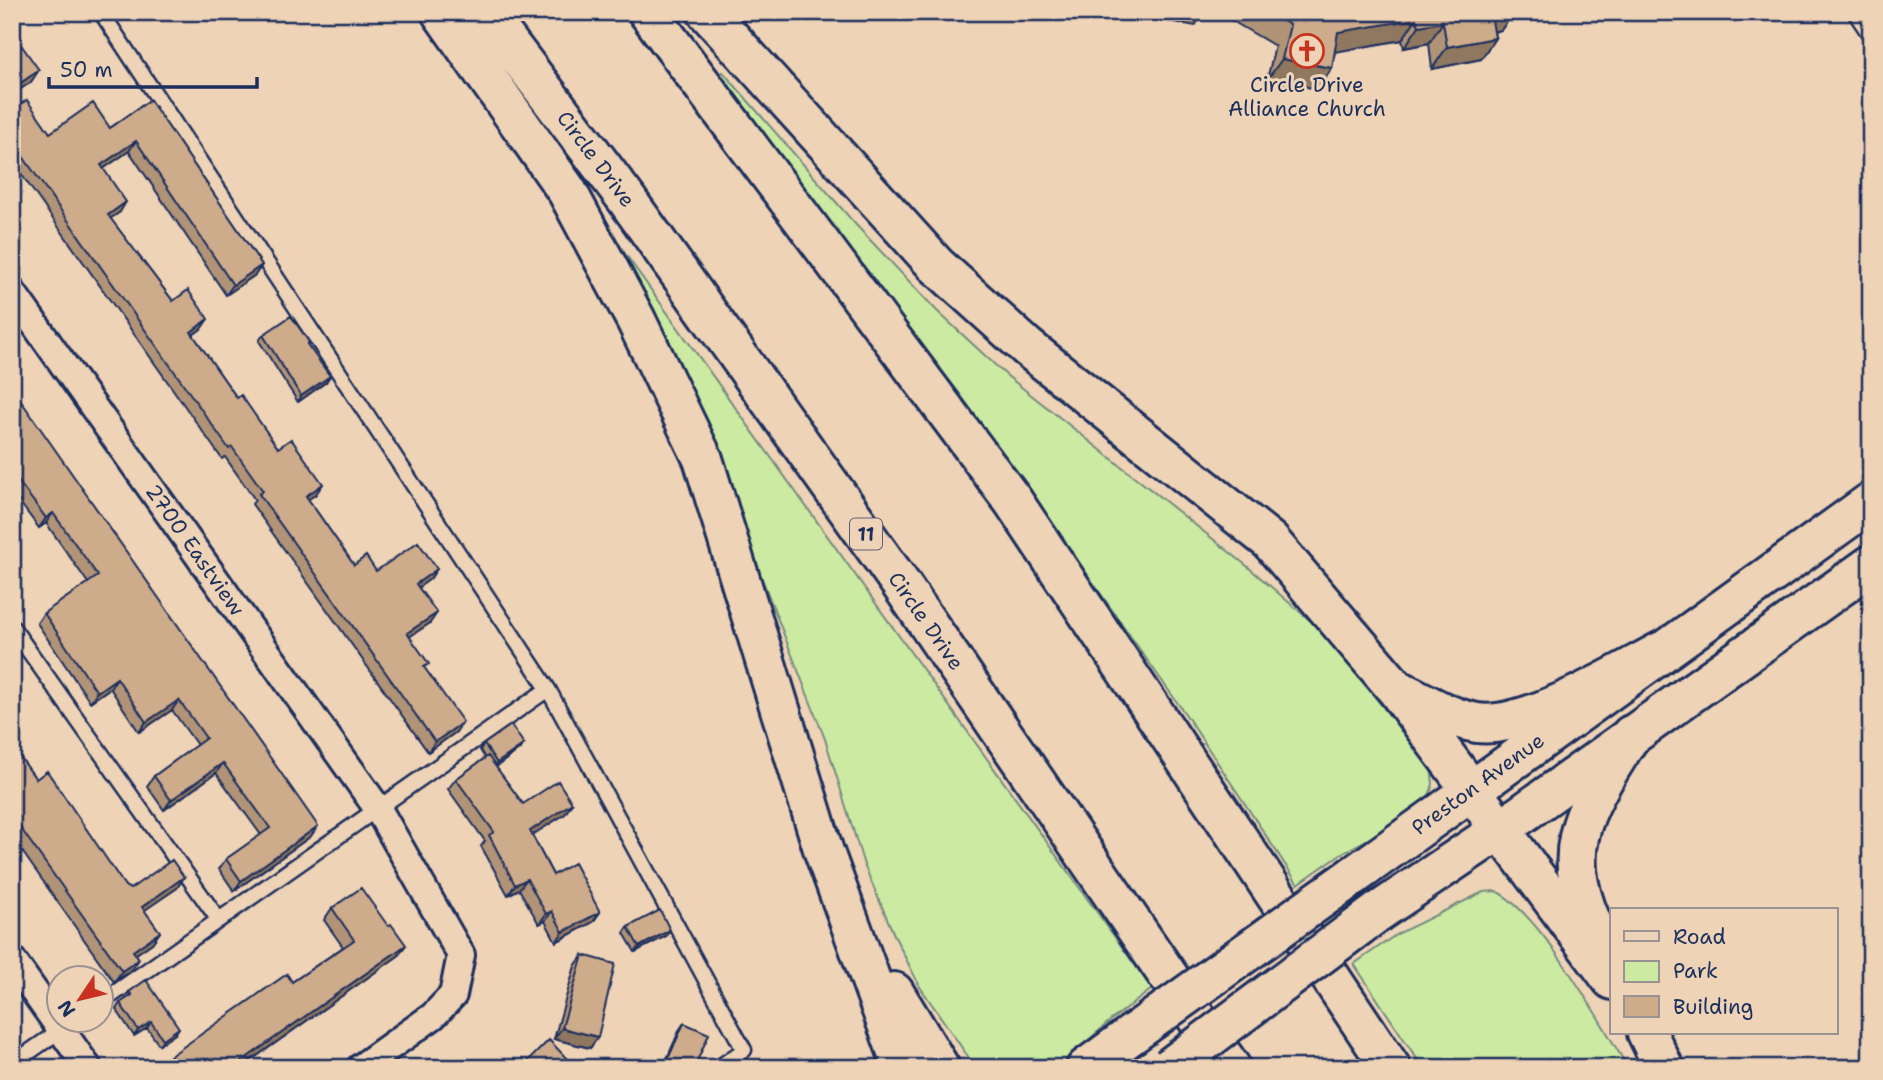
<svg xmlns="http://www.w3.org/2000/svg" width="1883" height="1080" viewBox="0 0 1883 1080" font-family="'Shantell Sans',sans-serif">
<rect width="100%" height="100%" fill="#efd3b6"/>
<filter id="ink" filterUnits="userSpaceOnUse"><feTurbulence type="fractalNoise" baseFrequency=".0143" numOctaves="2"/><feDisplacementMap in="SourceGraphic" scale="14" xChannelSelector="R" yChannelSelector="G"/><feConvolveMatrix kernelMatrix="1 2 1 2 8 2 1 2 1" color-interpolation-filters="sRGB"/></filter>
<g filter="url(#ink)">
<path fill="#cceaa1" stroke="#748c80" stroke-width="2" d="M723 72 856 225 937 311 1006 375 1247 566 1322 631 1431 767 1433 784 1427 803 1415 814 1342 853 1298 884 1186 715 962 397 725 85 720 75Z
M593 209 1152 989 1111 1020 1057 1068H976L920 987 895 937 864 865 825 739 709 444Z
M1496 891C1541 914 1601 1023 1628 1068H1423L1354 964 1397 934 1483 892Z"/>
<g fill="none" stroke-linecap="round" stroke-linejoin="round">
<g stroke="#1b2f5e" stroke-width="19">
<path id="lane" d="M101 12 548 689 744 1050 718 1068
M1855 12 1871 36
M12 627 218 919
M102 1002 548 689
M12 1064 75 1020"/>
</g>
<g stroke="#1b2f5e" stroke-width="32">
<path id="street" d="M12 292 378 809 461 955 453 995 433 1016 360 1068
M12 960 88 1068"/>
</g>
<g stroke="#1b2f5e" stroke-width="44">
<path id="secondary" d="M1353 876 1871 502
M1378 912 1501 829 1871 565
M1086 1068 1131 1035"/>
</g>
<g stroke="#1b2f5e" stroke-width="44">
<path id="highway" d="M441 12 567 191 636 320 703 459 824 852 903 1068
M485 12 625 197 900 583 1231 1068
M648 12 1013 501 1391 1068
M707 12 936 265 1027 347 1270 541 1397 690 1612 980
M1403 692C1427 704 1451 719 1477 723 1526 730 1618 674 1662 651
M1598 936C1554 849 1584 810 1631 735
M894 992 940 1068
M1647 1033 1664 1068"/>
</g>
<use href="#lane" stroke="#efd3b6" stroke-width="14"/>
<use href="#street" stroke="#efd3b6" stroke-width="26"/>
<use href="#secondary" stroke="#efd3b6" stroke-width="38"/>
<use href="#highway" stroke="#efd3b6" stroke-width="38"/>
<g stroke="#1b2f5e" stroke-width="44" stroke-linecap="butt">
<path id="secondary-bridge" d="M1131 1035 1353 876
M1169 1068 1378 912"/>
</g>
<use href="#secondary-bridge" stroke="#efd3b6" stroke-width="38"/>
</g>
<path fill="#b19378" stroke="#1b2f5e" stroke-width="2" d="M1217 12H1514L1501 30 1494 32 1495 38 1481 59 1432 69 1429 43 1404 48 1402 40 1335 51 1332 68 1318 89 1267 80 1275 46Z
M150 100 262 265 255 275 226 295 129 151 103 169 120 212 110 218 173 301 201 329 193 335 237 398 316 494 308 499 354 565 376 571 430 579 419 587 430 623 409 637 456 732 428 752 252 504 255 500 225 457 222 459 12 161V110L50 133 110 128Z
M263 335 309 342 307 345 326 382 298 402 259 341Z
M12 388 311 836 234 891 219 869 226 859 261 835 216 773 164 810 147 786 154 776 197 745 172 710 139 732 110 688 90 702 37 623 44 613 88 583 46 523 39 528 12 492Z
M484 744H524L520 749 496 767 523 804 572 803 565 814 532 835 553 875 600 912 593 922 556 942 545 921 539 924 519 889 508 895 481 846 485 841 448 789 456 779 485 758 480 750Z
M12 746 36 779 125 886 130 889 184 877 177 888 144 910 160 932 152 943 136 954 139 959 132 969 114 982 12 837Z
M332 908 398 956 240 1068H160L166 1059 292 982 343 947 324 920Z
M628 927 666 936 635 952 624 933Z
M583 955 598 1037 590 1048 554 1039 575 966Z
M129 992 175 1034 159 1045 147 1028 134 1036 116 1009 120 1003 126 999 125 997Z
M684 1023 694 1068H670L664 1065 680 1029Z"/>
<path fill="#907861" stroke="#1b2f5e" stroke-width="2" d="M1143 12H1204L1195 26 1141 16Z
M1499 12H1514L1501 30 1476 35 1491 14Z
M1416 19 1402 40 1323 54 1338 32Z
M1443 22 1429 43 1404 48 1419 26Z
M1495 38 1481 59 1432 69 1447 47Z
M1282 59 1332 68 1318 89 1267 80Z
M39 70 31 82 12 95V89Z
M136 141 129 151 94 175 101 165Z
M126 202 120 212 101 225 108 215Z
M262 265 255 275 226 295 233 285Z
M208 319 201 329 184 341 191 332Z
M330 376 326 382 298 402 301 396Z
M323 484 316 494 299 506 306 496Z
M53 513 46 523 39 528 46 518Z
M437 569 430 579 409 594 416 584Z
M437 613 430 623 400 643 407 633Z
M117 678 110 688 90 702 97 692Z
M179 700 172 710 139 732 146 722Z
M463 722 456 732 428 752 435 742Z
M524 744 520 749 493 769 497 763Z
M223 763 216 773 164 810 171 800Z
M572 803 565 814 523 841 530 831Z
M318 826 311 836 234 891 241 881Z
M184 877 177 888 135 917 142 907Z
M527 879 519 889 508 895 515 885Z
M552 911 545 921 539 924 546 914Z
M600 912 593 922 556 942 563 932Z
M670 930 666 936 635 952 639 947Z
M160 932 152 943 126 961 133 951Z
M406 945 398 956 240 1068H232Z
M139 959 132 969 114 982 122 971Z
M151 1022 147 1028 134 1036 138 1030Z
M179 1028 175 1034 159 1045 163 1039Z
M562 1028 598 1037 590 1048 554 1039Z"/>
<path fill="#ceab8b" stroke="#1b2f5e" stroke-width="2" d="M1268 12H1499L1491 14 1495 38 1447 47 1443 22 1419 26 1416 19 1338 32 1332 68 1282 59 1290 25Z
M12 32 39 70 12 89Z
M27 100 50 133 93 103 110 128 150 100 262 265 233 285 136 141 101 165 126 202 108 215 173 301 188 290 208 319 191 332 237 398 241 395 278 448 291 439 323 484 306 496 354 565 366 556 376 571 418 542 437 569 416 584 437 613 407 633 429 664 424 667 463 722 435 742 259 494 263 491 232 447 229 449 12 141V110Z
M291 316 309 342 307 344 330 376 301 396 263 335Z
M12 388 318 826 241 881 226 859 270 828 223 763 171 800 154 776 206 738 179 700 146 722 117 678 97 692 44 613 98 576 53 513 46 518 12 473Z
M511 725 524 744 497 763 484 744Z
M12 746 36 779 47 771 125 886 130 889 172 860 184 877 142 907 160 932 133 951 139 959 122 971 12 816Z
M488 756 523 804 558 781 572 803 530 831 553 875 574 863 600 912 563 932 552 911 546 914 527 879 515 885 489 835 494 832 456 779Z
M361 888 388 926 391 924 406 945 232 1068H172L166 1059 287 974 292 982 354 940 332 908Z
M660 910 670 930 639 947 628 927Z
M583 955 615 964 598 1037 562 1028Z
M146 980 179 1028 163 1039 151 1022 138 1030 120 1003 132 995 129 992Z
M684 1023 709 1034 694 1068H687L668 1059Z
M549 1040 575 1067 521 1068Z"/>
</g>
<defs>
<g id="church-ring" transform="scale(1.75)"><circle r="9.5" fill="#efd3b6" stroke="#c8321e" stroke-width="1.5"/><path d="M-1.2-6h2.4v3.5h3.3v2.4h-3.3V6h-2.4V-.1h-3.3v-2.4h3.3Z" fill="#c8321e"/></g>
</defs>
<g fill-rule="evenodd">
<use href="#church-ring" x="1307" y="51"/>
</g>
<g text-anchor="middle" stroke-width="6" stroke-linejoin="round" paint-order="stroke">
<rect fill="#efd3b6" stroke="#5b6078" stroke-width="2" x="850" y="518.5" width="32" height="31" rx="5"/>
<g font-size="19" font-weight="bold" fill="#1b2f5e">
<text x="866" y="541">11</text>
</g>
<g font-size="21" fill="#1b2f5e" stroke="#efd3b6">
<text x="1307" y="92">Circle Drive<tspan x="1307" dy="24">Alliance Church</tspan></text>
</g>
<g font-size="21" fill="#1b2f5e" stroke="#efd3b6">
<text transform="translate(596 159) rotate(53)" y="7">Circle Drive</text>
<text transform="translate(195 550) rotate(55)" y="7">2700 Eastview</text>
<text transform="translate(926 621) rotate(55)" y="7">Circle Drive</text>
<text transform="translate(1478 784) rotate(-36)" y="7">Preston Avenue</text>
</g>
</g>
<rect width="1883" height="1080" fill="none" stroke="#efd3b6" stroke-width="42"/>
<rect x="21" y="21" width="1841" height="1038" fill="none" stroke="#1b2f5e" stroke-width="2.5" filter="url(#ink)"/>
<rect x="1610" y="908" width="228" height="126" fill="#efd3b6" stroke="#9a9193" stroke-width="2"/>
<rect x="1624" y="931" width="35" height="10" fill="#efd3b6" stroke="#9a9193" stroke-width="2"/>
<text x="1673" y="944" font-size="21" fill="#1b2f5e">Road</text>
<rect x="1624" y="961" width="35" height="21" fill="#cceaa1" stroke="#9a9193" stroke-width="2"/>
<text x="1673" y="978" font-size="21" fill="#1b2f5e">Park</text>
<rect x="1624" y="996" width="35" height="21" fill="#ceab8b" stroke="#9a9193" stroke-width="2"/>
<text x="1673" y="1014" font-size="21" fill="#1b2f5e">Building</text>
<g transform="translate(80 999) rotate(235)"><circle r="33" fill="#efd3b6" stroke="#9a9193" stroke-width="2"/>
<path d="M0-5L12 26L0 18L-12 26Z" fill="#c8321e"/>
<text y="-10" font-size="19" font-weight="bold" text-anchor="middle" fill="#1b2f5e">N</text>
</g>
<path d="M49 77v10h208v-10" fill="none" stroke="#1b2f5e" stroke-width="3.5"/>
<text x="60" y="77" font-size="21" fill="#1b2f5e" stroke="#efd3b6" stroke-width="5" paint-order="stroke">50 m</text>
</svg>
